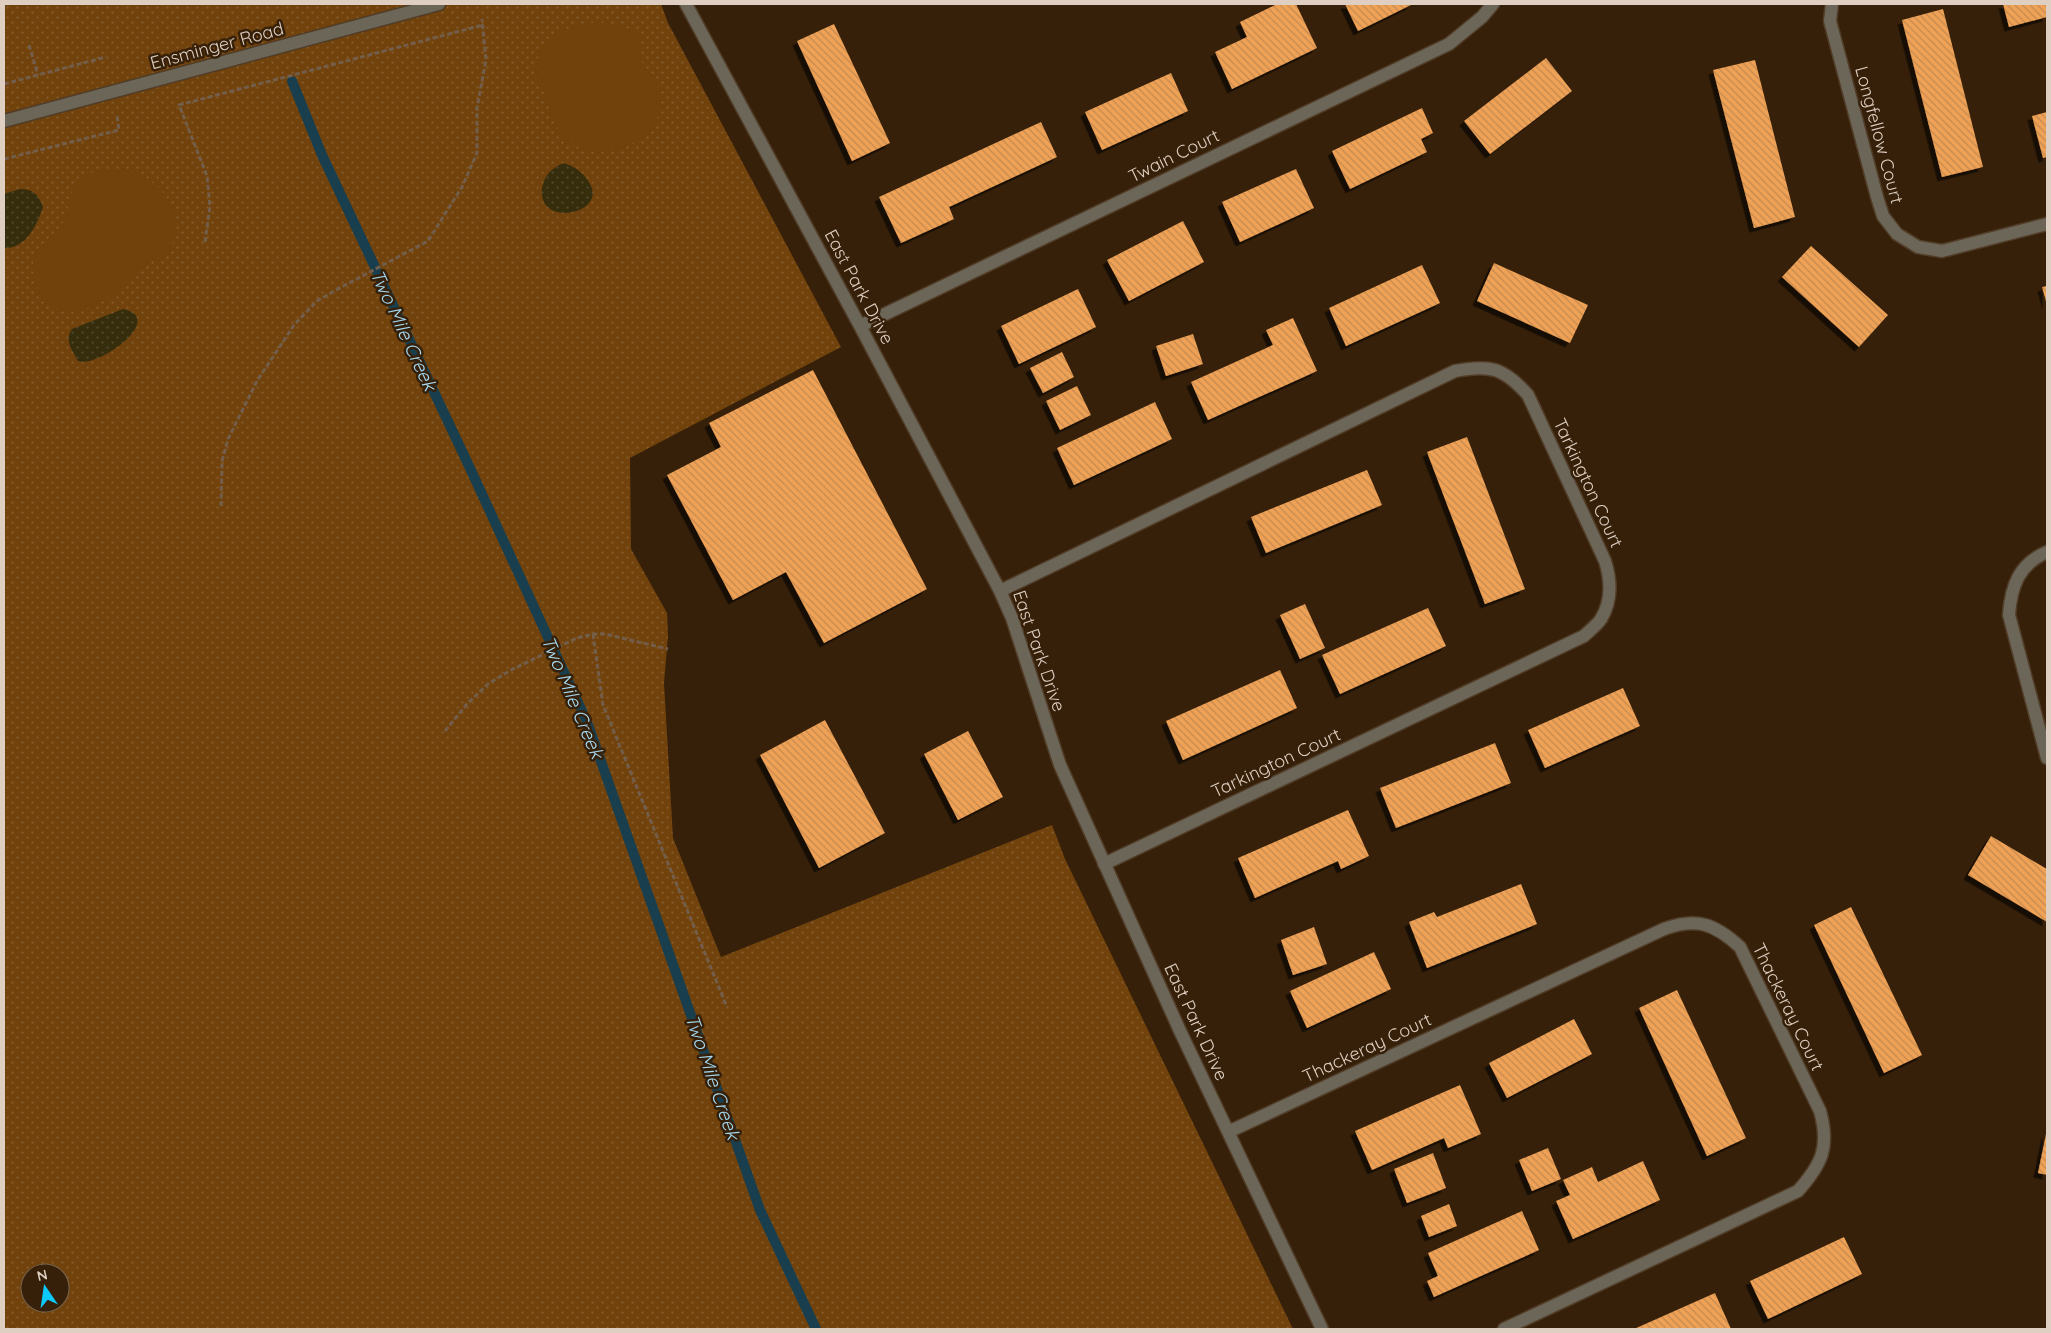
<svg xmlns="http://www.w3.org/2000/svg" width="2051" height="1333" viewBox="0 0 2051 1333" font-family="Quicksand,sans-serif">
<defs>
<pattern id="grass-dots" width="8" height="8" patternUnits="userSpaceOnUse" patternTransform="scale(1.25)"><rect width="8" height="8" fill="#71420b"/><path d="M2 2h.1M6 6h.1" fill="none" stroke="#855c2d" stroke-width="1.8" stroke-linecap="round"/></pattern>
<pattern id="sand-dots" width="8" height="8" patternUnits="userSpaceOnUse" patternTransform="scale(1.25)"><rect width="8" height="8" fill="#352d0c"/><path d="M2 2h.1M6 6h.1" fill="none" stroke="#524a2e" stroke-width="1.8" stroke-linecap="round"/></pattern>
<pattern id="building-back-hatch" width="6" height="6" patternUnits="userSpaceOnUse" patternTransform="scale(1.25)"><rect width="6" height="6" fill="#efa256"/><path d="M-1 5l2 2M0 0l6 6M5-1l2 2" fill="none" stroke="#c4894f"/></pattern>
<filter id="shadow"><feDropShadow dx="-4.5" dy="4.5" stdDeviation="0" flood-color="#0009"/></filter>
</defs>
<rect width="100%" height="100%" fill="#362009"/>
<path fill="url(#grass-dots)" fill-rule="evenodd" d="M4 4H661L668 23 841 347 630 458 631 549 667 613 668 636 664 683 673 838 721 957 1052 825 1065 859 1293 1329H4ZM30 1273H60V1303H30Z"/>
<path fill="url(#sand-dots)" d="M563 163C576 167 583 172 590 184 607 214 538 228 542 189 544 175 551 169 563 163Z
M20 189C33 189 38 194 43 207 37 225 26 249 4 248V194Z
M123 309C167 318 99 368 78 361 72 350 64 340 72 329Z"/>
<path fill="#71420b" d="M598 22C610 24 624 25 634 32 643 39 639 51 642 61 645 70 654 77 658 86 672 123 636 148 604 152 582 154 562 140 553 120 550 113 549 105 547 98 545 91 539 85 537 78 536 73 537 67 537 63 541 34 573 24 598 22Z
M110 169C118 169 125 169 133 172 157 180 183 208 175 236 169 259 152 258 137 270 129 276 124 286 117 292 109 299 82 312 72 312 51 310 37 297 34 277 33 271 32 263 34 258 40 242 58 234 65 219 68 213 68 205 71 197 77 177 91 171 110 169Z"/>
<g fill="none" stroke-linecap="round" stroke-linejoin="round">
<path stroke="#193f4f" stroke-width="10" d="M292 81 322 155 469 466 587 722 760 1210 816 1329"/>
</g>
<path fill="url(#building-back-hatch)" filter="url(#shadow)" d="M1274 4H1296L1317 48 1232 89 1215 52 1247 37 1240 22 1275 5Z
M1345 4H1413L1358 31Z
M2003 4H2047V17L2009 27Z
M1943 9 1983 167 1942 177 1902 20Z
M834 24 890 143 852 161 797 41Z
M1546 58 1572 91 1490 154 1464 121Z
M1755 60 1795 217 1754 228 1713 70Z
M1171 73 1188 111 1102 150 1085 112Z
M1422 108 1433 133 1421 139 1427 152 1350 189 1332 151Z
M2047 112V157L2043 158 2032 116Z
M1041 122 1057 157 949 207 954 219 901 243 879 197Z
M1296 169 1314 208 1240 242 1222 202Z
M1183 221 1204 262 1129 301 1107 260Z
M1811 246 1888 315 1859 347 1782 277Z
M1494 263 1588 305 1570 343 1477 301Z
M1422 265 1440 303 1346 346 1329 308Z
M2047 286V305L2042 287Z
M1078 289 1096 327 1019 364 1001 326Z
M1293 318 1317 371 1208 420 1191 382 1273 345 1266 330Z
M1193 334 1203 364 1166 376 1156 346Z
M1062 352 1074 377 1043 393 1030 368Z
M813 370 927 589 824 643 786 572 733 600 667 475 721 447 709 423Z
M1077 386 1091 415 1060 430 1046 401Z
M1155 402 1172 439 1074 485 1057 448Z
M1467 437 1525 589 1485 604 1427 452Z
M1367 470 1382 505 1266 553 1251 517Z
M1305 604 1325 648 1300 659 1280 615Z
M1428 608 1446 646 1340 694 1322 655Z
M1280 670 1297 708 1183 760 1166 721Z
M1623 688 1640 726 1545 768 1528 730Z
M825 720 885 833 819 868 760 755Z
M968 731 1003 797 958 820 924 754Z
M1495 743 1511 783 1396 828 1380 788Z
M1348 810 1369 856 1341 869 1338 861 1255 898 1238 858Z
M1991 836 2047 869V922L1968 875Z
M1521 884 1537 924 1427 968 1409 922 1434 912 1437 917Z
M1851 907 1922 1055 1884 1073 1814 925Z
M1314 927 1327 964 1293 975 1281 940Z
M1374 952 1391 989 1307 1028 1290 991Z
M1677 990 1746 1138 1707 1156 1639 1008Z
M1574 1019 1592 1054 1507 1098 1489 1063Z
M1460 1085 1481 1134 1448 1148 1444 1138 1372 1170 1355 1131Z
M2046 1134H2047V1175L2038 1173Z
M1548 1148 1561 1179 1532 1191 1519 1160Z
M1433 1153 1446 1188 1407 1203 1394 1169Z
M1643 1161 1660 1200 1573 1239 1556 1201 1570 1195 1563 1180 1592 1167 1598 1182Z
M1449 1204 1457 1226 1429 1237 1421 1216Z
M1522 1211 1539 1250 1434 1297 1427 1281 1438 1276 1428 1253Z
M1844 1237 1862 1274 1768 1319 1750 1281Z
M1715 1293 1731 1329H1634Z"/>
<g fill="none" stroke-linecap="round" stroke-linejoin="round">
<g stroke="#513c27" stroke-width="15">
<path id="minor" d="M686 4 860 326 1000 591 1012 618 1060 765 1180 1031 1322 1329
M1832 4 1830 21 1877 197 1883 216 1897 234 1918 247 1942 251 2047 224
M4 121 439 4
M860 326 1449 44 1482 17 1493 4
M2047 552C2019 564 2011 586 2009 615L2047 758
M1000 591 1455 371C1490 364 1504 368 1528 395L1605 561C1611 580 1612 601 1601 619 1597 625 1589 631 1584 636L1104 864
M1228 1132 1664 929C1697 917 1715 924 1740 947L1820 1111C1830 1147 1822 1164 1798 1191L1504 1329"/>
</g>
<path stroke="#725e4b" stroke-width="3" stroke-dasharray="5 2.5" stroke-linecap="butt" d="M29 45 38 75
M4 84 106 57
M4 159 119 130 117 116
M205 242 210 206 207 176 179 105 483 25
M221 506 222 461 228 439 257 381 294 325 317 301 336 290 428 241 462 187 477 153V108L486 60 482 19
M593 634 603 705 727 1007
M445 731 467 704 488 684 511 670 577 638 593 634H605L668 649"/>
<use href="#minor" stroke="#6b6658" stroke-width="12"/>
</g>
<g text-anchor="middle" stroke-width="5" stroke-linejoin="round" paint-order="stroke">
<g font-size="18" fill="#decfc2" stroke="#362009">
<text transform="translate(217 46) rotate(-15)" y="6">Ensminger Road</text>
<text transform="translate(1879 135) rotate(75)" y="6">Longfellow Court</text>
<text transform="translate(1174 156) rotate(-26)" y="6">Twain Court</text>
<text transform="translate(859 287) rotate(62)" y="6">East Park Drive</text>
<text transform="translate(1588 483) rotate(65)" y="6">Tarkington Court</text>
<text transform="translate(1039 651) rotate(71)" y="6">East Park Drive</text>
<text transform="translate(1276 763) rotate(-25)" y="6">Tarkington Court</text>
<text transform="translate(1788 1007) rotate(64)" y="6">Thackeray Court</text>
<text transform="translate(1196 1022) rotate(65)" y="6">East Park Drive</text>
<text transform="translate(1367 1048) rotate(-25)" y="6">Thackeray Court</text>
</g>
<g font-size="19" font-style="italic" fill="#a4d9f1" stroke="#362009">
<text transform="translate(404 330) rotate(65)" y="7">Two Mile Creek</text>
<text transform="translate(573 697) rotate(67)" y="7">Two Mile Creek</text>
<text transform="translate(713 1077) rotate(71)" y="7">Two Mile Creek</text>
</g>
</g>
<rect width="2051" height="1333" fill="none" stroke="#decfc2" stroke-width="10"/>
<g transform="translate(45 1288) rotate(347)"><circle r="24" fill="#362009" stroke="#796653"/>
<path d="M0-4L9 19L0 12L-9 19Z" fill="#0bcafa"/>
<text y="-8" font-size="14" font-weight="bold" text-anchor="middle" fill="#decfc2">N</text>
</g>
</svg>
